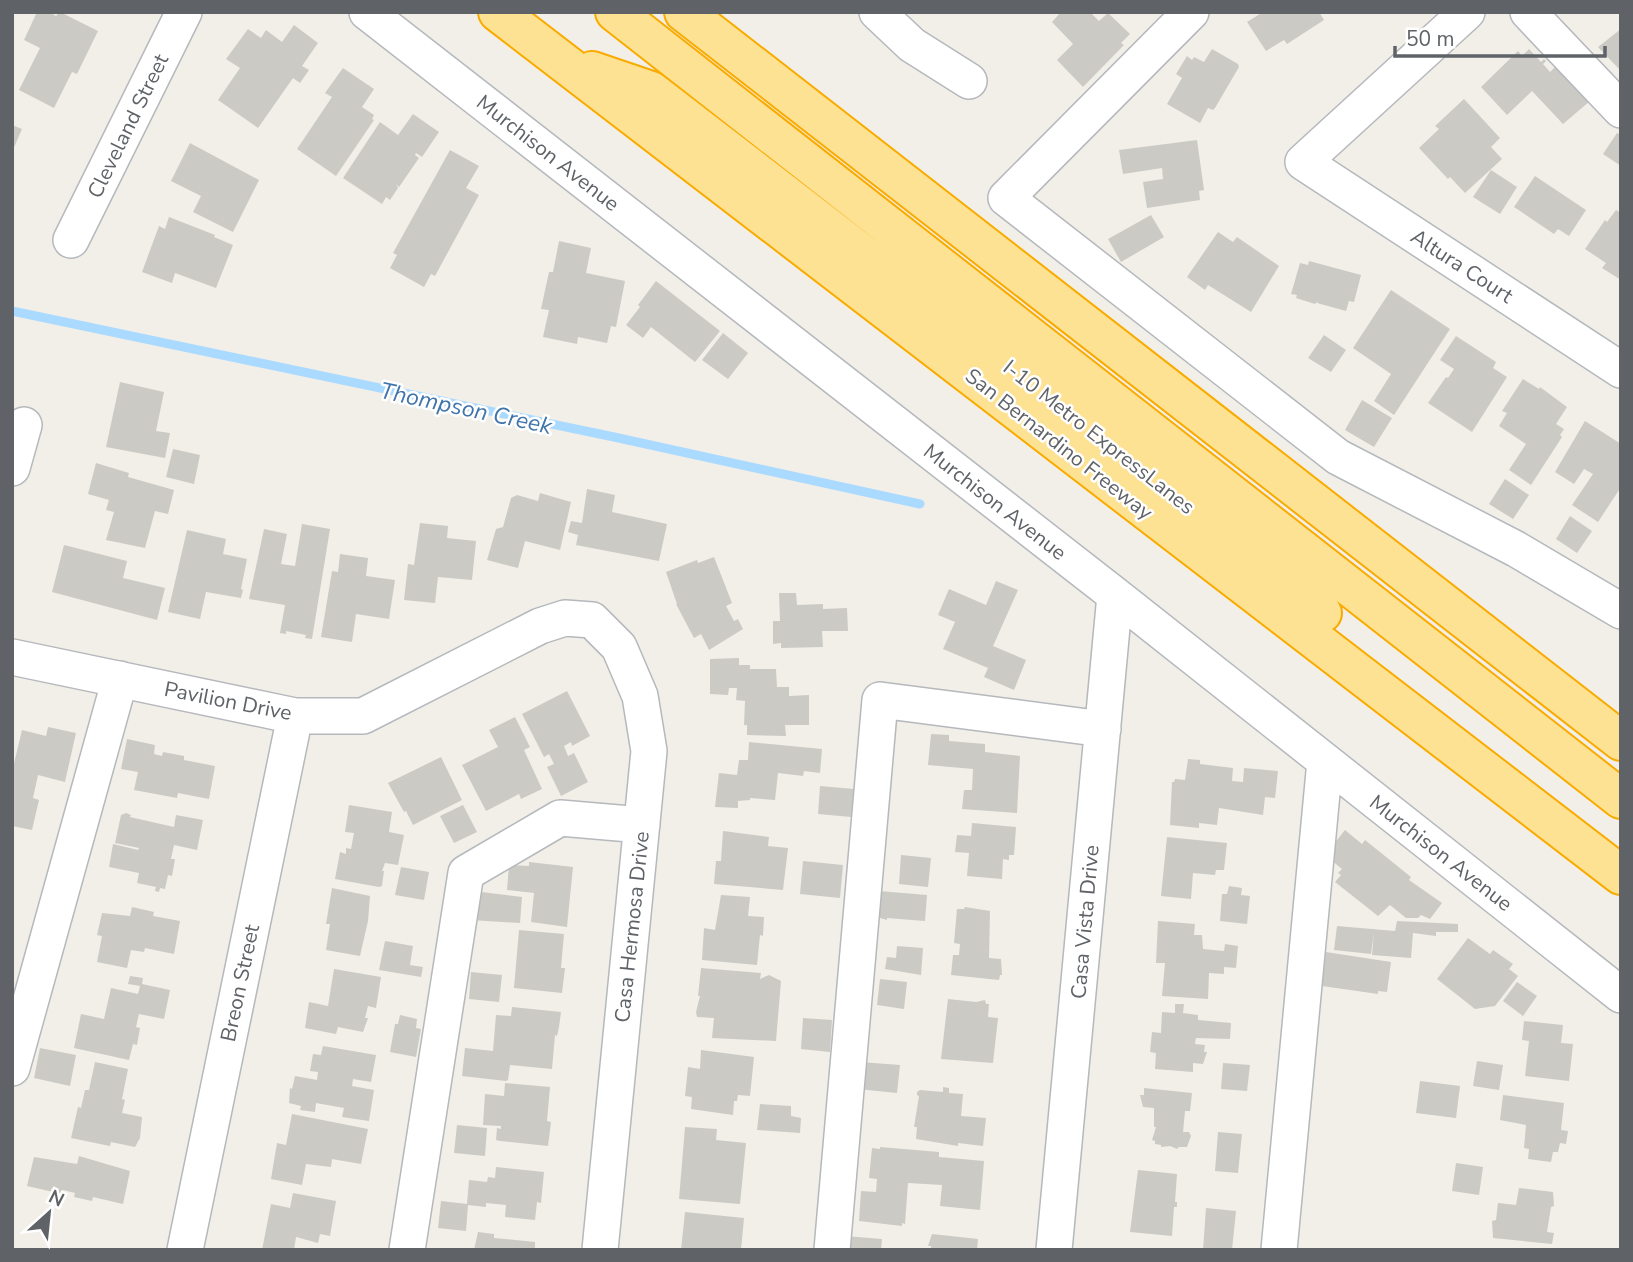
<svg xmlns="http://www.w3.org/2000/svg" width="1633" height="1262" viewBox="0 0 1633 1262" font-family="'Nunito Sans',sans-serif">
<rect width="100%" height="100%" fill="#f1efe8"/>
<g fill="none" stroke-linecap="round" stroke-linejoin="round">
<path stroke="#aadaff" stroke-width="9" d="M12 311 614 437 920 504"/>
</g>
<path fill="#cccac5" d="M37 12H49L56 16 60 12 98 31 77 74 72 72 54 108 19 90 40 48 24 40Z
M1061 12H1090L1099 21 1108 13 1130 34 1121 43 1124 45 1083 87 1057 60 1073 44 1052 22Z
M1263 12H1319L1324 20 1287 44 1284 40 1266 51 1247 22Z
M294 25 318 43 302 66 309 70 300 83 293 78 258 128 218 100 240 68 226 59 248 29 261 38 266 30 282 42Z
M1621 29V71L1598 47Z
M1212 49 1238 64 1239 67 1215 108 1213 110 1208 108 1200 123 1167 104 1182 78 1176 74 1187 56 1192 60 1194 57 1204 62Z
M1529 49 1541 62 1544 59 1546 61 1543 64 1550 72 1556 66 1590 101 1563 124 1532 91 1507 115 1481 87 1518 51 1522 56Z
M343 68 374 89 362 107 374 115 372 119 374 120 336 176 297 149 332 97 325 93Z
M1464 99 1500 138 1491 147 1502 159 1465 193 1450 177 1448 179 1419 148 1439 129 1435 126Z
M413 114 439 132 422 157 416 153 415 155 419 158 399 187 396 184 398 188 390 200 386 197 382 204 343 178 380 122 398 135Z
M12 125 22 129 12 152Z
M1617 133 1621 135V166L1603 154Z
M1197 140 1204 190 1199 191 1200 200 1147 208 1143 182 1163 179 1162 168 1123 174 1119 150Z
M190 143 259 180 233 232 193 212 201 196 171 181Z
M450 150 479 166 466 188 479 195 435 276 431 274 424 287 390 268 397 255 393 253Z
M1491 170 1517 187 1500 214 1473 197Z
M1535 176 1586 210 1569 236 1558 229 1554 234 1514 207Z
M1616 210 1621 213V280L1602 268 1606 263 1585 249 1605 220 1607 222Z
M1151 215 1164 237 1121 262 1108 239Z
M169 217 215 235 214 237 233 245 216 288 175 273 172 283 142 272 159 226 165 229Z
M1218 232 1233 242 1237 237 1279 266 1251 312 1208 285 1205 290 1187 277Z
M559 241 591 248 586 273 625 281 616 327 611 326 607 343 578 337 577 344 543 337 549 310 541 309 549 272H553Z
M1309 261 1361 275 1354 302 1349 301 1346 311 1317 303 1318 301 1315 304 1296 298 1297 295 1291 294 1300 263 1308 265Z
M656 281 720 331 695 362 651 327 643 338 626 325 640 307 638 305Z
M1391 290 1450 329 1394 415 1374 401 1391 374 1353 348Z
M723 333 748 353 728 379 702 360Z
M1324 335 1346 350 1331 372 1308 358Z
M1456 336 1496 362 1493 368 1507 377 1472 432 1428 403 1446 377 1448 378 1454 369 1440 360Z
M1523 379 1539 389 1540 387 1567 407 1556 424 1564 429 1560 435 1562 437 1531 485 1509 470 1526 444 1499 426 1507 413 1502 411Z
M120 382 164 392 156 431 170 433 165 458 106 447Z
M1362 400 1392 418 1374 447 1345 430Z
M1585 421 1621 444V487L1598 522 1572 505 1593 474 1584 469 1574 484 1555 472Z
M173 449 200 455 194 484 166 477Z
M96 463 129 473 128 477 174 490 168 514 155 511 145 548 106 540 114 512 106 510 109 500 88 494Z
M1505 479 1529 495 1513 519 1489 504Z
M587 489 615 495 612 512 667 524 659 561 576 545 578 535 568 532 571 521 582 523Z
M540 493 571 502 560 550 525 541 518 568 487 560 496 529 503 527 511 498 517 495 538 501Z
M1570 516 1592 531 1577 553 1556 539Z
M420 523 448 526 447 538 476 541 472 580 438 577 435 603 404 600 408 564 414 565Z
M302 524 330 529 312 639 305 638 306 635 286 631V634L280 633 285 605 249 599 264 529 287 534 281 564 295 566Z
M187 530 226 539 223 554 247 559 241 589 243 590 241 598 206 592 200 619 168 612Z
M64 545 127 561 123 578 165 588 157 620 52 592Z
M340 554 368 558 366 576 395 580 389 619 356 614 352 642 321 637 332 571 338 572Z
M714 557 732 603 726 606 734 621 738 619 743 629 709 650 701 634 694 638 676 604H677L666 572 697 560 698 563Z
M996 581 1018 590 993 646 1026 660 1014 690 984 677 988 668 943 649 955 622 938 615 949 589 986 605Z
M779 593H796L797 605 823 604V609L847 608 848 631H822L823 647 781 648V643L773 644V621H780Z
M739 658V665H750V669H776L777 687H789V696L809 695V725H785L786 736 747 735V725H744L745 701 736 700 737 688H729L728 695 710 694V659Z
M567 691 590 736 572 746 571 742 564 746 568 756 574 753 588 782 561 796 547 767 554 764 549 754 544 757 522 714Z
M515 717 530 747 524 750 542 789 521 799 519 794 486 811 462 765 498 747 489 730Z
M48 727 76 733 65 782 38 775 33 798 39 800 32 830 12 826V772L22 730 46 736Z
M931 734 949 735V741L985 744V752L1020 756 1017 813 962 809 964 790H972L973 769 928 765Z
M127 739 155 745 154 754 162 756 163 752 184 756V760L215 766 209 799 178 793 177 798 134 790 138 772 121 769Z
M749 742 822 749 820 773 804 771 803 776 778 773 775 800 750 798V800L738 801V808L715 807 719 773 737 775 739 760H748Z
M441 757 462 800 413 825 406 811 404 812 388 783Z
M1188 759 1200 760V764L1233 768 1232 781 1243 782 1244 768 1278 771 1275 798 1265 797 1263 815 1219 808 1217 825 1199 823V828L1170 825 1172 782H1174L1175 779 1185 780Z
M820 786 854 789 851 817 818 814Z
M349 805 392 812 389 832 404 835 398 865 385 863 382 871H384L382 886 379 887 335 879 340 852 346 854V848L351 849 354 833 345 832Z
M463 805 477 832 454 843 440 816Z
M126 813 131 815 130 817 174 827 176 815 203 820 197 850 174 845 171 859H175L172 876 168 875 165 889 160 888 159 892 155 891 156 887 137 883 139 873 109 867 113 844 138 850 139 848 115 843 121 815Z
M972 823 1016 827 1014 855H1009V860L1003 859 1002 879 967 876 969 853 955 852 957 835 971 836Z
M1345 830 1362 844 1365 840 1411 877 1409 880 1442 903 1430 919 1421 915 1418 918H1406L1390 905 1378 916 1335 882 1341 875 1338 873 1342 869 1325 855Z
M723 831 769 837 768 846 788 848 783 890 714 884 716 861H721Z
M1167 837 1227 843 1224 870H1216L1215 875 1193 873 1191 899 1161 896Z
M901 855 931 858 928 887 899 884Z
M803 861 843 865 840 898 800 894Z
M529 862 573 867 567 927 531 922 534 893 507 890 509 865 529 866Z
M401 867 429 872 424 900 395 895Z
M1229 886 1242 888 1241 895 1250 896 1247 924 1220 921 1222 894H1227Z
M332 888 370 896 368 921 360 956 326 950 330 924H326Z
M473 891 522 897 520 923 470 920Z
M879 891 927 895 925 921 887 918V920L877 917Z
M721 895 750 897 748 916 764 917 763 936 760 935 757 965 702 960 704 928 715 930Z
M132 907 154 912 153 916 180 921 174 954 145 948 144 952 131 950 127 968 97 962 102 936 97 935 102 913 130 916Z
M965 907 990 911 989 958 1001 959 1002 975H1000L999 980 951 975 953 955H959L960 944 954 943 957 909H964Z
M1158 921 1195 924 1194 935H1202L1203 949 1224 951 1225 944 1238 946 1236 968 1224 967V974L1209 973 1208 999 1162 996 1165 963H1156Z
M1397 921 1458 924V932H1436V936L1413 933 1411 958 1372 955 1374 933 1371 954 1334 950 1337 926 1395 931Z
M519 930 564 934 561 968H565L562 993 514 988Z
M1468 938 1490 954 1493 950 1513 964 1509 969 1518 976 1495 1006 1475 1009 1437 979Z
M385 941 413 946 410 965 423 967 421 977 379 970Z
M897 946 923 948 921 975 885 969 887 957 896 958Z
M1326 952 1391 962 1387 992 1378 991V994L1322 986Z
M701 968 761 973 760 979 769 975 781 981 776 1041 712 1038 714 1018 697 1017 696 1012 700 996H698Z
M334 969 381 977 376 1008 368 1006 365 1018H368L363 1032 338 1027 336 1034 305 1028 309 1002 328 1006Z
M471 972 502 975 499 1002 469 999Z
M130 976 143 978 142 984 170 990 164 1019 139 1014 136 1027 140 1028 137 1045 133 1044 129 1060 74 1048 81 1014 104 1019 111 988 138 994 140 986 128 984Z
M880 979 907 982 904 1009 877 1005Z
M1517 982 1537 996 1523 1016 1503 1001Z
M948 999 976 1002 985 1000 986 1004H989L988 1017 998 1018 993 1063 941 1059Z
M1175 1004H1184L1183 1013 1198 1015V1020L1231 1023 1230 1039 1196 1038 1195 1044 1205 1045 1204 1052H1207L1203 1064 1193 1063V1072L1155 1069 1156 1053 1150 1052 1152 1032 1161 1033 1162 1012 1175 1013Z
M512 1007 561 1012 559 1027 557 1036 555 1035 552 1069 510 1065 508 1080 506 1081 462 1076 465 1048 493 1051 496 1015 511 1016Z
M400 1015 417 1019 416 1028 421 1029 416 1057 390 1052 395 1024H398Z
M803 1018 832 1020 830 1052 801 1049Z
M1524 1021 1563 1025 1561 1043 1573 1044 1569 1081 1525 1076 1529 1041 1522 1040Z
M323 1046 376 1055 371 1082 353 1079 352 1086 374 1090 369 1121 342 1117 344 1108 316 1103 315 1112 300 1110 301 1106 289 1103 290 1088 292 1089 295 1076 317 1080 318 1072 310 1071 313 1054 321 1055Z
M40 1048 76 1055 70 1086 34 1078Z
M701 1050 754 1057 750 1096 738 1095 737 1101H734L733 1115 691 1109 692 1097 685 1096 688 1067 700 1069Z
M1477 1061 1503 1065 1499 1090 1473 1086Z
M95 1062 128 1069 122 1099 125 1100 122 1113 142 1117 140 1138 135 1147 111 1142 110 1146 71 1138 78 1107 81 1108 85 1090H89Z
M860 1062 900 1065 897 1093 858 1089Z
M1223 1063 1250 1065 1247 1091 1221 1089Z
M1420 1081 1460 1086 1456 1118 1416 1113Z
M505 1083 550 1087 547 1121 551 1122 548 1146 500 1141 496 1140 497 1128 501 1129V1126L483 1125 485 1094 504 1096Z
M943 1087 949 1088V1093L963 1094 961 1116 986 1118 983 1146 958 1143V1146L916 1139 917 1127H914L919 1096 917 1095V1092L920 1090 943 1092Z
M1144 1088 1192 1093 1190 1111H1185L1183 1132H1189L1191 1136 1187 1147H1179L1177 1149 1170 1146 1161 1147V1145L1155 1144V1141L1152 1140 1156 1127H1154V1108L1143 1107 1140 1095H1144Z
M1503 1095 1564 1103 1561 1130 1568 1131 1566 1144 1560 1143 1558 1152H1553L1551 1162 1528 1159 1529 1149 1524 1148 1526 1125 1500 1120Z
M760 1104 791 1106V1116L801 1118 800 1133 757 1130Z
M292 1114 368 1129 361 1164 332 1159 331 1167 306 1164 302 1185 271 1179 277 1143 286 1145Z
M457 1125 487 1128 485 1156 454 1153Z
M685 1127 717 1129 716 1140 746 1143 740 1204 679 1199Z
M1218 1132 1242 1134 1238 1173 1215 1171Z
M880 1147 939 1152V1157L984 1161 980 1210 940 1206 942 1185 908 1183 905 1224 902 1223V1226L859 1221 861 1191 876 1192 877 1179 869 1178 872 1148 880 1149Z
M79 1156 130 1171 123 1204 93 1197 92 1201 74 1197 75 1193 63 1190 62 1194 27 1186 34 1157 77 1164Z
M1456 1163 1483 1167 1479 1195 1452 1191Z
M496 1167 544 1172 541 1203 537 1202 535 1220 505 1217 506 1205 486 1203V1207L468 1205 466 1231 438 1228 441 1201 467 1204 469 1180 487 1182 488 1177 495 1178Z
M1138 1170 1177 1174 1175 1202H1177V1207H1174L1172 1236 1130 1232Z
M1519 1188 1553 1192 1554 1206 1551 1207 1547 1232 1554 1233 1552 1244 1493 1238 1492 1221 1496 1220 1498 1203 1516 1205Z
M293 1193 336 1201 330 1236 320 1234 318 1243 296 1237 294 1250H262L271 1204 290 1208Z
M1206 1208 1236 1211 1232 1250H1203Z
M685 1212 744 1218 741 1250H681Z
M478 1232 494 1234V1238L535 1242V1250H474Z
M932 1234 978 1239 977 1250H931V1246H928Z
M845 1236 882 1239 881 1250H844Z"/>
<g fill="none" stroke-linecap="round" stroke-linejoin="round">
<g stroke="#b5b8bc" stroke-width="38">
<path id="minor" d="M367 12 1115 595 1621 995
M877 12 912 45 969 81
M1191 12 1006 198 1338 457 1516 549 1621 611
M1467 12 1303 162 1621 370
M1528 12 1621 110
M71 240 184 12
M12 468 24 425
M12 657 295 716H363L540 626 565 618 592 620 619 647 640 696 649 751 600 1250
M12 1068 120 679
M185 1250 295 716
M407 1250 466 873 560 818 642 825
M832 1250 880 700 1103 729
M1054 1250 1115 595
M1279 1250 1325 761"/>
</g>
<g stroke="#f9ab00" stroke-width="42">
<path id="highway" d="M498 12 1621 875
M615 12 1621 799
M684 12 1621 741
M592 71 651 91 943 316 1322 613"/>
</g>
<use href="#minor" stroke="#fff" stroke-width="35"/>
<use href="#highway" stroke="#fde293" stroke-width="38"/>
</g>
<g text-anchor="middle" stroke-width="5" stroke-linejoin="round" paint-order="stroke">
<g font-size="21" fill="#5f6368" stroke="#fff">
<text transform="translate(128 126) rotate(-64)" y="7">Cleveland Street</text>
<text transform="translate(548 153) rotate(38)" y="7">Murchison Avenue</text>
<text transform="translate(1462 266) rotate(33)" y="7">Altura Court</text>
<text transform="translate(1099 437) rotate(38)" y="7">I-10 Metro ExpressLanes</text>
<text transform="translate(1059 444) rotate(38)" y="7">San Bernardino Freeway</text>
<text transform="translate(995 502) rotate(38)" y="7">Murchison Avenue</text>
<text transform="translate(228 701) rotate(11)" y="7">Pavilion Drive</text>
<text transform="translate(1441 853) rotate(38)" y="7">Murchison Avenue</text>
<text transform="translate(1085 922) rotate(-85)" y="7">Casa Vista Drive</text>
<text transform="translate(632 927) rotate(-84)" y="7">Casa Hermosa Drive</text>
<text transform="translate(240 983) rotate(-78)" y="7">Breon Street</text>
</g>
<g font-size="23" font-style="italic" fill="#4174aa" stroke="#fff">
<text transform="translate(466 408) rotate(12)" y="8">Thompson Creek</text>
</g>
</g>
<rect width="1633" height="1262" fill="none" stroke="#5f6368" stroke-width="28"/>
<g transform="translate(49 1213) rotate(27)" stroke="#ffffff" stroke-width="5" paint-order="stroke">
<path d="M0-5L12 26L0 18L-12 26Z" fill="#5f6368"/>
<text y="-10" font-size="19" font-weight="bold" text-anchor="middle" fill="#5f6368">N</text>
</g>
<path d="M1395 46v10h210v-10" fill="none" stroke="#5f6368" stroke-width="3.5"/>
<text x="1406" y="46" font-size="21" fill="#5f6368" stroke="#ffffff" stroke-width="5" paint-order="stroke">50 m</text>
</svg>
